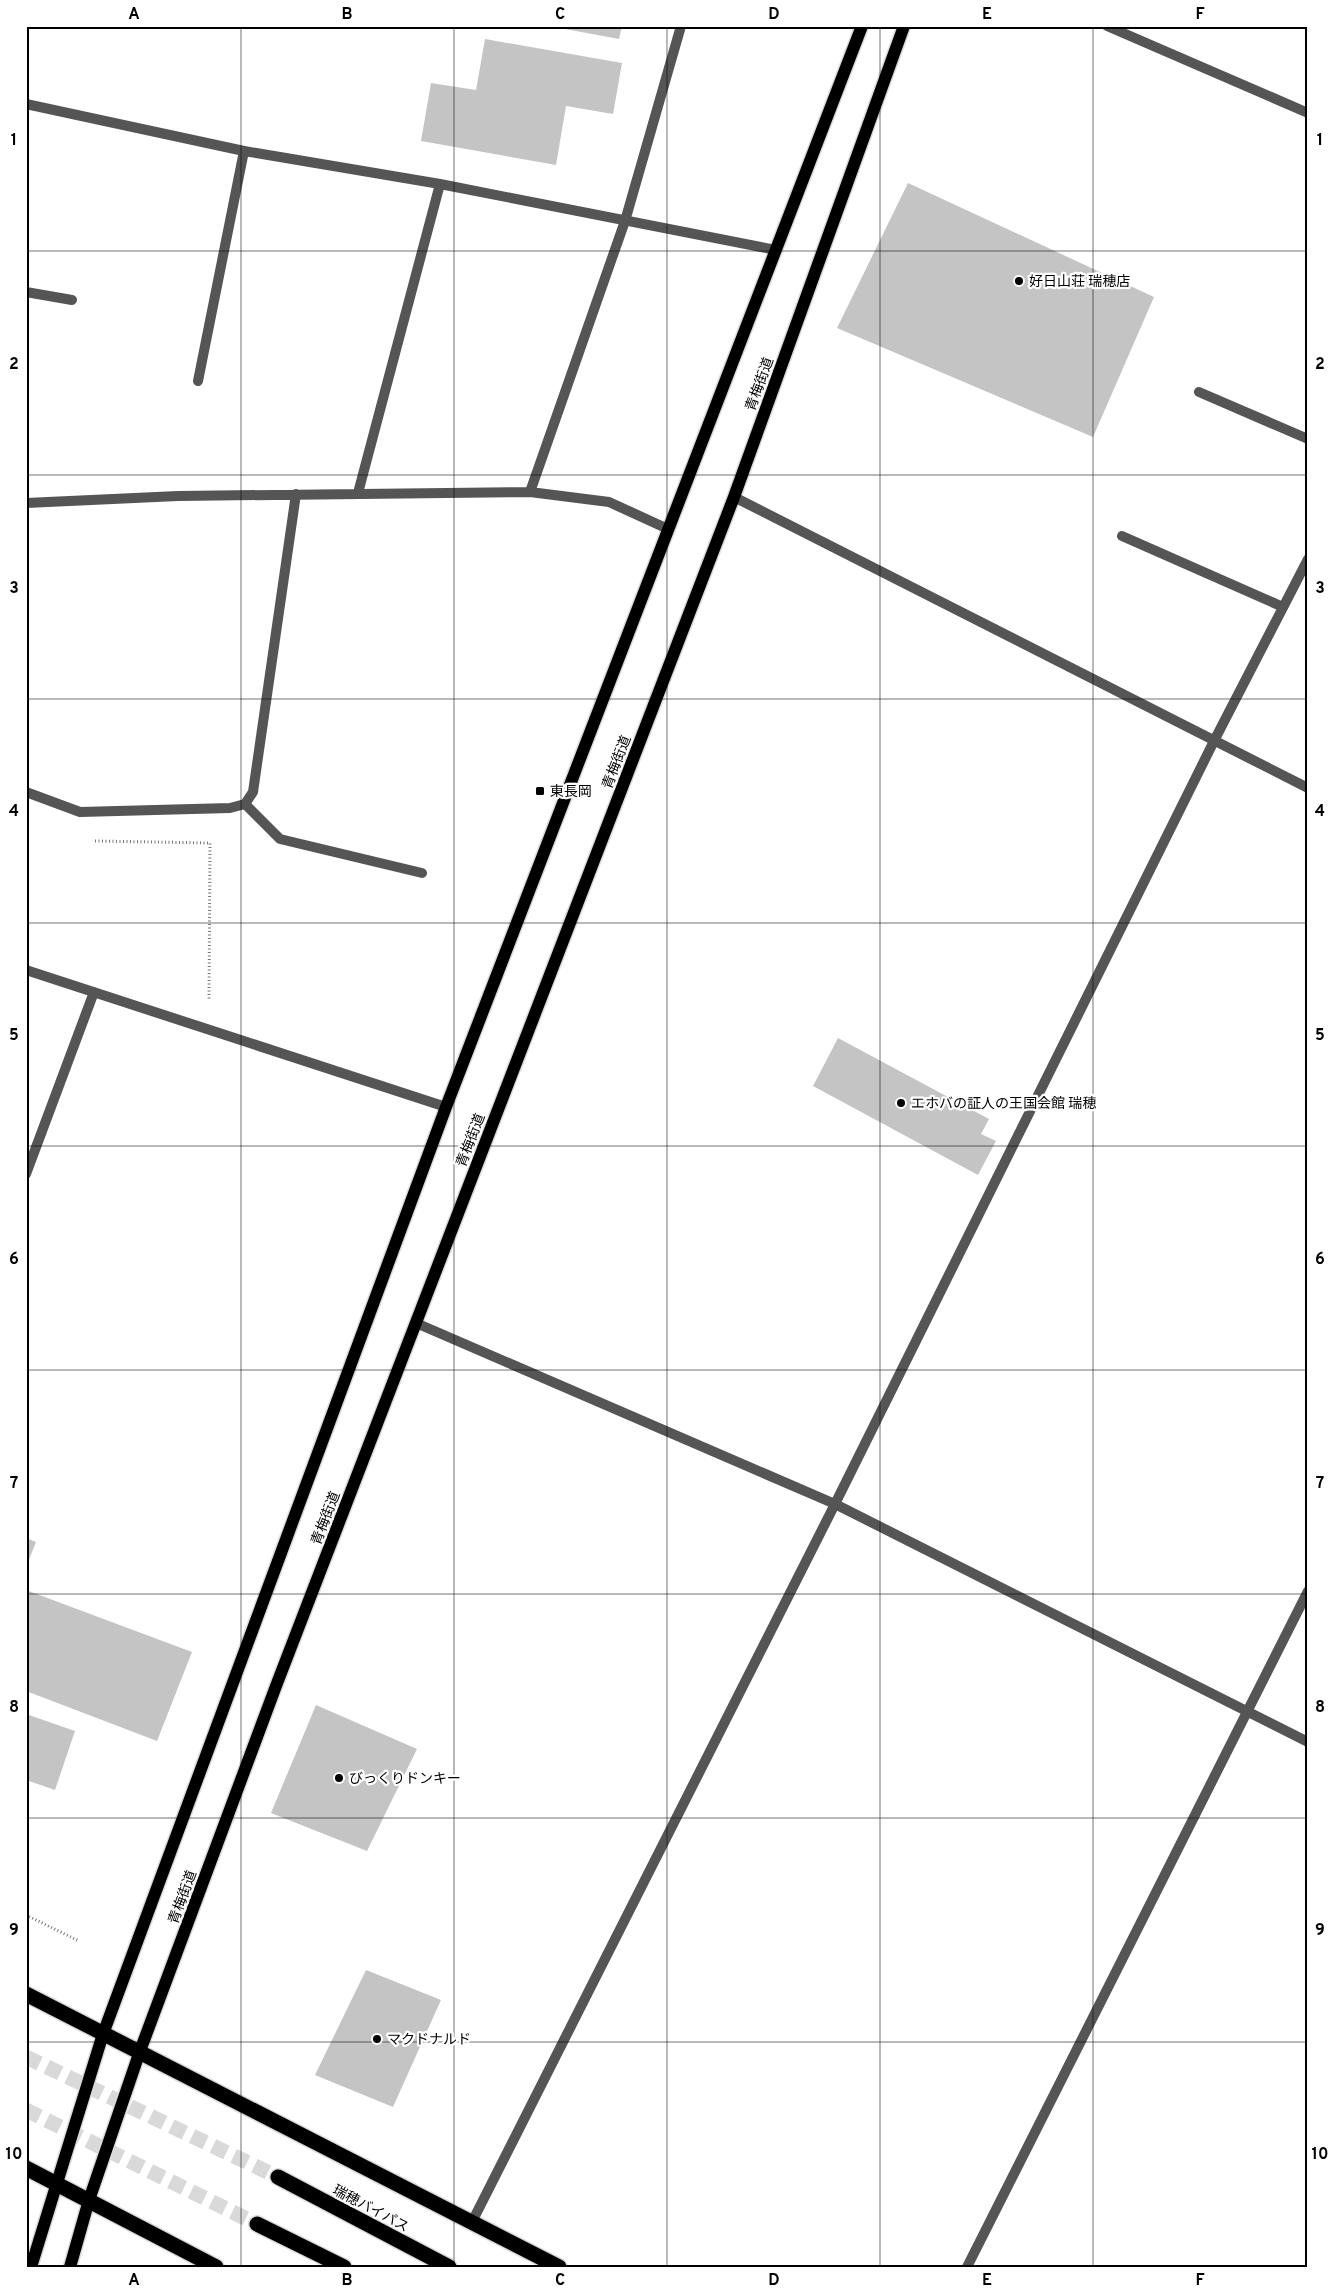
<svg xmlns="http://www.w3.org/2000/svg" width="1334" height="2293" viewBox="0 0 1334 2293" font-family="Overpass,'Noto Sans JP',sans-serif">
<rect width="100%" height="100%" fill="#fff"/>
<path fill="#c4c4c4" d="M549 26H622L619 39Z
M485 39 622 63 613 114 566 106 556 165 421 141 431 83 476 90Z
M908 183 1154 297 1093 437 837 328Z
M838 1038 989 1119 981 1134 996 1141 978 1175 813 1086Z
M26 1538 36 1542 26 1567Z
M26 1590 192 1652 157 1741 26 1691Z
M316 1705 417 1749 367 1851 271 1813Z
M26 1714 75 1731 55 1790 26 1780Z
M366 1970 441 2000 393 2107 315 2075Z"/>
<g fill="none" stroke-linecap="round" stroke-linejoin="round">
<path stroke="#d9d9d9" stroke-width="15" stroke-dasharray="15 8" stroke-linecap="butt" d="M26 2057 278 2177
M26 2110 257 2224"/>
<g stroke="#dbdbdb" stroke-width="15">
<path id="primary" d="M31 2267 103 2034 446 1107 862 26
M70 2267 89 2200 140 2051 276 1686 734 497 904 26"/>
</g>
<g stroke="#dbdbdb" stroke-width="18">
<path id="highway" d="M26 1994 559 2267
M26 2168 216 2267
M278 2177 449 2267
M257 2224 344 2267"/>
</g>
<path stroke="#777" stroke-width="3" stroke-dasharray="1 2.5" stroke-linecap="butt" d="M95 841 210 843 209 1001
M26 1915 79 1941"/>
<path stroke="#555" stroke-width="10" d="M26 292 72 300
M198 381 244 151
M1199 392 1308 439
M1122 536 1283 607
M245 804 280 839 422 873"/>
<path stroke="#555" stroke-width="10" d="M1107 26 1308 113
M26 104 244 151 440 184 776 250
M530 492 625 221 681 26
M358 493 440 184
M734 497 1308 788
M26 503 178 496 530 492 609 502 668 529
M26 792 80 812 230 808 245 804 253 792 296 494
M26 970 446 1107
M26 1174 94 992
M416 1323 835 1504 1308 1742
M472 2222 835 1504 1214 741 1308 559
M967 2267 1308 1591"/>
<use href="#primary" stroke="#000" stroke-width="12"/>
<use href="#highway" stroke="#000" stroke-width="15"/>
</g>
<path fill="none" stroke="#000" stroke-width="1" stroke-opacity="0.55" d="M241 26V2267M454 26V2267M667 26V2267M880 26V2267M1093 26V2267M26 251H1308M26 475H1308M26 699H1308M26 923H1308M26 1146H1308M26 1370H1308M26 1594H1308M26 1818H1308M26 2042H1308"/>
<g fill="#000" stroke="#fff" stroke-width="2">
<circle cx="1019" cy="281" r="5"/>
<rect x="535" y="786" width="10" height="10" rx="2.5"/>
<circle cx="901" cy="1103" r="5"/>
<circle cx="339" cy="1778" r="5"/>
<circle cx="377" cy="2039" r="5"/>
</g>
<g text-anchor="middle" stroke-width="4.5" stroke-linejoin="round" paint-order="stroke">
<g font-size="14" fill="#000" stroke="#fff" text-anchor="start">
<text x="1029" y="286">好日山荘 瑞穂店</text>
<text x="550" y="796">東長岡</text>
<text x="911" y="1108">エホバの証人の王国会館 瑞穂</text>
<text x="349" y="1783">びっくりドンキー</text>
<text x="387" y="2044">マクドナルド</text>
</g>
<g font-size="14" fill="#000" stroke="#fff">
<text transform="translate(759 384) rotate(-70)" y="5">青梅街道</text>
<text transform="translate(616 762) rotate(-69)" y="5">青梅街道</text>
<text transform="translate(470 1140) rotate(-69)" y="5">青梅街道</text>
<text transform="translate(325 1518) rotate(-69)" y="5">青梅街道</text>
<text transform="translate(182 1897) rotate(-70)" y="5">青梅街道</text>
<text transform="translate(371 2208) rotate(28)" y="5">瑞穂バイパス</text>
</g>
</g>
<rect width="1334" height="2293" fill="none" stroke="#ffffff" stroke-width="55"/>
<rect x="28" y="28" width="1278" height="2238" fill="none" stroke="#000" stroke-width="2"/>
<g font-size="16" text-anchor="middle" font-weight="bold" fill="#000">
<text x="134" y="19">A</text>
<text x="347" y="19">B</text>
<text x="560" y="19">C</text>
<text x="774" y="19">D</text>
<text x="987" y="19">E</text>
<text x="1200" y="19">F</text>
<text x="14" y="145">1</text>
<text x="1320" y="145">1</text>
<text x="14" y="369">2</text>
<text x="1320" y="369">2</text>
<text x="14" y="593">3</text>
<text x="1320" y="593">3</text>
<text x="14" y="816">4</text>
<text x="1320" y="816">4</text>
<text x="14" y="1040">5</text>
<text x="1320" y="1040">5</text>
<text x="14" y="1264">6</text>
<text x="1320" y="1264">6</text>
<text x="14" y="1488">7</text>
<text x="1320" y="1488">7</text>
<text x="14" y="1712">8</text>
<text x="1320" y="1712">8</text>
<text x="14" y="1935">9</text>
<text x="1320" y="1935">9</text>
<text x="14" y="2159">10</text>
<text x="1320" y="2159">10</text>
<text x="134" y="2285">A</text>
<text x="347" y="2285">B</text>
<text x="560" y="2285">C</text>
<text x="774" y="2285">D</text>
<text x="987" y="2285">E</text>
<text x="1200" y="2285">F</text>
</g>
</svg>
